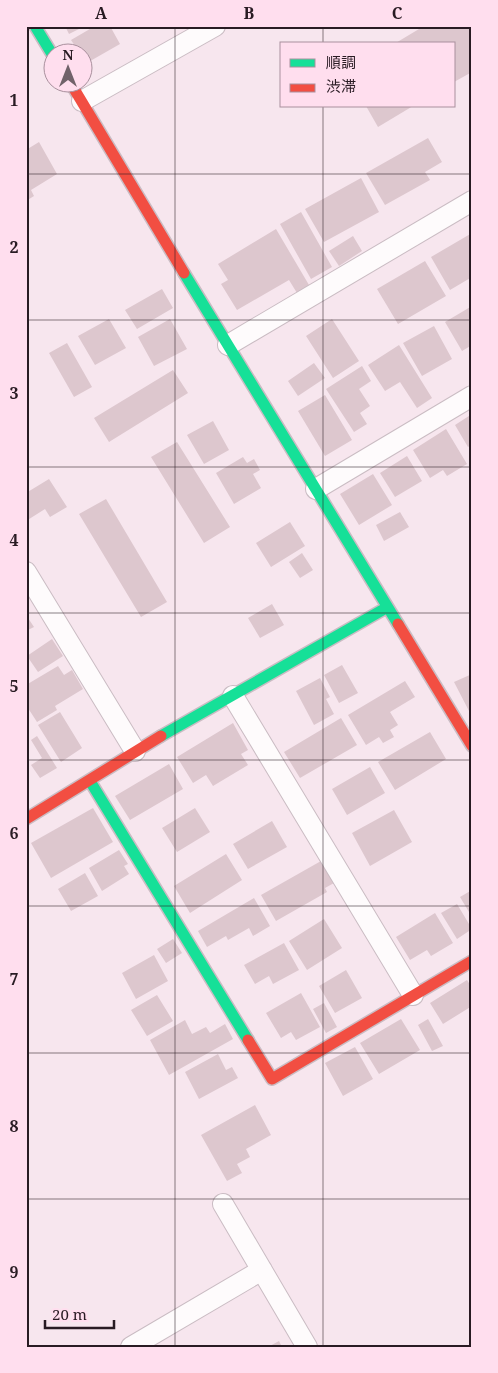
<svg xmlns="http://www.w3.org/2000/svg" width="498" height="1373" viewBox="0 0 498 1373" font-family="'Noto Serif','Noto Sans JP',serif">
<rect width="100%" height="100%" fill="#f7e6ee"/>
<path fill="#ddc7ce" d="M65 26H85L69 34Z
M95 26H110L120 44 85 64 82 59V52H79L71 40Z
M424 26H472V72L454 82V44H394Z
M366 106H413L378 127Z
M428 138 442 162 425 172 430 180 385 205 366 173Z
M39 142 57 174 31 190 34 196 26 201V150Z
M361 178 379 212 324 242 305 209Z
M301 212 332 267 311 279 280 224Z
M276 229 309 285 297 293 289 280 237 310 221 284 228 280 218 264Z
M472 233V277L450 290 431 257Z
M353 236 362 251 339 266 329 251Z
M425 261 446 296 398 324 377 289Z
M162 289 173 308 137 329 125 310Z
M472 306V345L462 351 445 322Z
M109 319 126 348 95 365 78 336Z
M170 319 187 349 154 366 138 337Z
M332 319 359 361 333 378 306 336Z
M434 326 452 359 422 376 403 343Z
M67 343 92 387 74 397 49 353Z
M399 345 432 398 417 408 400 382 385 391 368 365Z
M314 363 325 378 298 396 288 381Z
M362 366 371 381 359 389 370 406 360 413 367 424 354 432 326 389Z
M173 370 188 393 109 442 94 418Z
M325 395 352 440 325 456 298 411Z
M472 414V444L468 447 455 425Z
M213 421 229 450 204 464 187 435Z
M446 429 467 464 447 476 443 470 430 478 413 450Z
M177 442 230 527 204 543 151 457Z
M407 456 422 481 395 497 380 473Z
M243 457 247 463 254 459 260 470 253 474 261 488 234 504 216 473Z
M373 474 392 505 359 525 340 494Z
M49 479 67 507 50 517 45 509 26 521V493Z
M106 499 167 602 141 617 79 514Z
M400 512 409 527 384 541 376 525Z
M290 522 305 546 271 567 256 543Z
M302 553 313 570 300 578 289 562Z
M272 604 284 625 260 638 248 618Z
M26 615 34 627 26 631Z
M52 639 63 656 38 672 27 656Z
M342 665 358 693 339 703 324 675Z
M58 666 64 675 72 670 83 689 55 706 57 710 37 722 26 705V685Z
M472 674V710L469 711 454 682Z
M320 678 330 697 326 699 334 714 314 725 296 691Z
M405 681 415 697 390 712 398 725 390 730 394 737 383 743 379 737 366 745 348 715Z
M60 712 82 748 61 762 38 725Z
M341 718 357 745 300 778 284 752Z
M233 723 248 750 241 754 248 765 213 786 206 775 193 783 177 757Z
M430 732 446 759 395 790 378 762Z
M37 736 57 768 40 778 31 765 42 758 31 740Z
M169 764 183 789 130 820 115 796Z
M370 767 385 793 347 815 332 789Z
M93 808 113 842 51 878 31 843Z
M195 808 210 832 177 852 162 828Z
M394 810 412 842 370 866 352 833Z
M272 821 287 847 248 869 233 844Z
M119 850 128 864 124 866 129 874 102 891 89 868Z
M226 854 242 880 190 913 174 886Z
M321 861 334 883 325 888 327 892 276 921 261 895Z
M85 873 98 896 71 911 58 889Z
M472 890V917L460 897Z
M254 898 270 926 253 936 249 928 228 940 226 936 207 947 198 931Z
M457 904 472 929 457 939 441 913Z
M435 913 453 943 431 956 427 950 410 960 396 937Z
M324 919 342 948 307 970 289 941Z
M173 939 182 953 166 963 157 949Z
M284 943 299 970 273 984 269 976 255 984 244 965Z
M154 955 168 981 136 999 122 973Z
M346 970 362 998 335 1013 319 986Z
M467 980 472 988V1006L443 1024 430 1003Z
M301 993 320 1027 296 1040 291 1032 281 1038 266 1013Z
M157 995 173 1021 147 1036 131 1010Z
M324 1003 337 1027 326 1033 313 1009Z
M401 1019 420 1050 379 1074 360 1043Z
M428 1019 443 1046 432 1051 418 1025Z
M185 1020 192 1034 206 1027 210 1033 225 1024 233 1039 169 1075 150 1040Z
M355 1047 373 1079 343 1096 325 1063Z
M218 1054 226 1070 232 1067 238 1078 199 1099 185 1072Z
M255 1105 271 1135 246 1149 250 1157 237 1164 242 1173 227 1181 201 1135Z
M279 1341 282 1347H268Z"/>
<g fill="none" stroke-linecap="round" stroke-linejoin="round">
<g stroke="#cabcc3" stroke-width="22">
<path id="street" d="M82 101 215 26
M228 345 472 201
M316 489 472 396
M26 572 135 751
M233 696 413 995
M223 1204 307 1347
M131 1347 262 1270"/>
</g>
<g stroke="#cabcc3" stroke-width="14">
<path id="fast" d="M35 26 52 54
M184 273 398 624
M161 736 386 608
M90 781 248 1040"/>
</g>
<g stroke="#cabcc3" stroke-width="14">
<path id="jam" d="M70 82 184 273
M398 624 472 746
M26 819 161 736
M248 1040 272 1079 472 961"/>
</g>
<use href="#street" stroke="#fefbfc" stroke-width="20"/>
<use href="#fast" stroke="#16e098" stroke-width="11"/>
<use href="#jam" stroke="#f24e42" stroke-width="11"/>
</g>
<path fill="none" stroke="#291b23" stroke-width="1" stroke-opacity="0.55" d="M175 26V1347M323 26V44M323 106V1347M26 174H472M26 320H472M26 467H472M26 613H472M26 760H472M26 906H472M26 1053H472M26 1199H472"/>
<rect width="498" height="1373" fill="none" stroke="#ffdeee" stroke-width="55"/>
<rect x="280" y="42" width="175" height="65" fill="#ffdeee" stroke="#a9909d"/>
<rect x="290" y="59" width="25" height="8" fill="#16e098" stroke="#a9909d"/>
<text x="326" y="68" font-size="15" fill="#291b23">順調</text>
<rect x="290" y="84" width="25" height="8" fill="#f24e42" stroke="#a9909d"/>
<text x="326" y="92" font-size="15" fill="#291b23">渋滞</text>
<g transform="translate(68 68)"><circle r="24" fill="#ffdeee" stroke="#a9909d"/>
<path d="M0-4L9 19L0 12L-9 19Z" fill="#71626a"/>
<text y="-8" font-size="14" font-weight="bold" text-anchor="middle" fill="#291b23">N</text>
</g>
<path d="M45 1320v8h69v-8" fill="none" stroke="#291b23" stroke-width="2.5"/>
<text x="52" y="1320" font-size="15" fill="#291b23" stroke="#ffdeee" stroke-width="4" paint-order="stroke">20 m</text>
<rect x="28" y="28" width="442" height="1318" fill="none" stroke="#291b23" stroke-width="2"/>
<g font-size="16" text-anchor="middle" font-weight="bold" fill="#291b23">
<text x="101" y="19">A</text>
<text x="249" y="19">B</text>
<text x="397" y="19">C</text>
<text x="14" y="106">1</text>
<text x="14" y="253">2</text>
<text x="14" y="399">3</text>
<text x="14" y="546">4</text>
<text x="14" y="692">5</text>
<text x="14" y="839">6</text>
<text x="14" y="985">7</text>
<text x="14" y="1132">8</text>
<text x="14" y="1278">9</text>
</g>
</svg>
